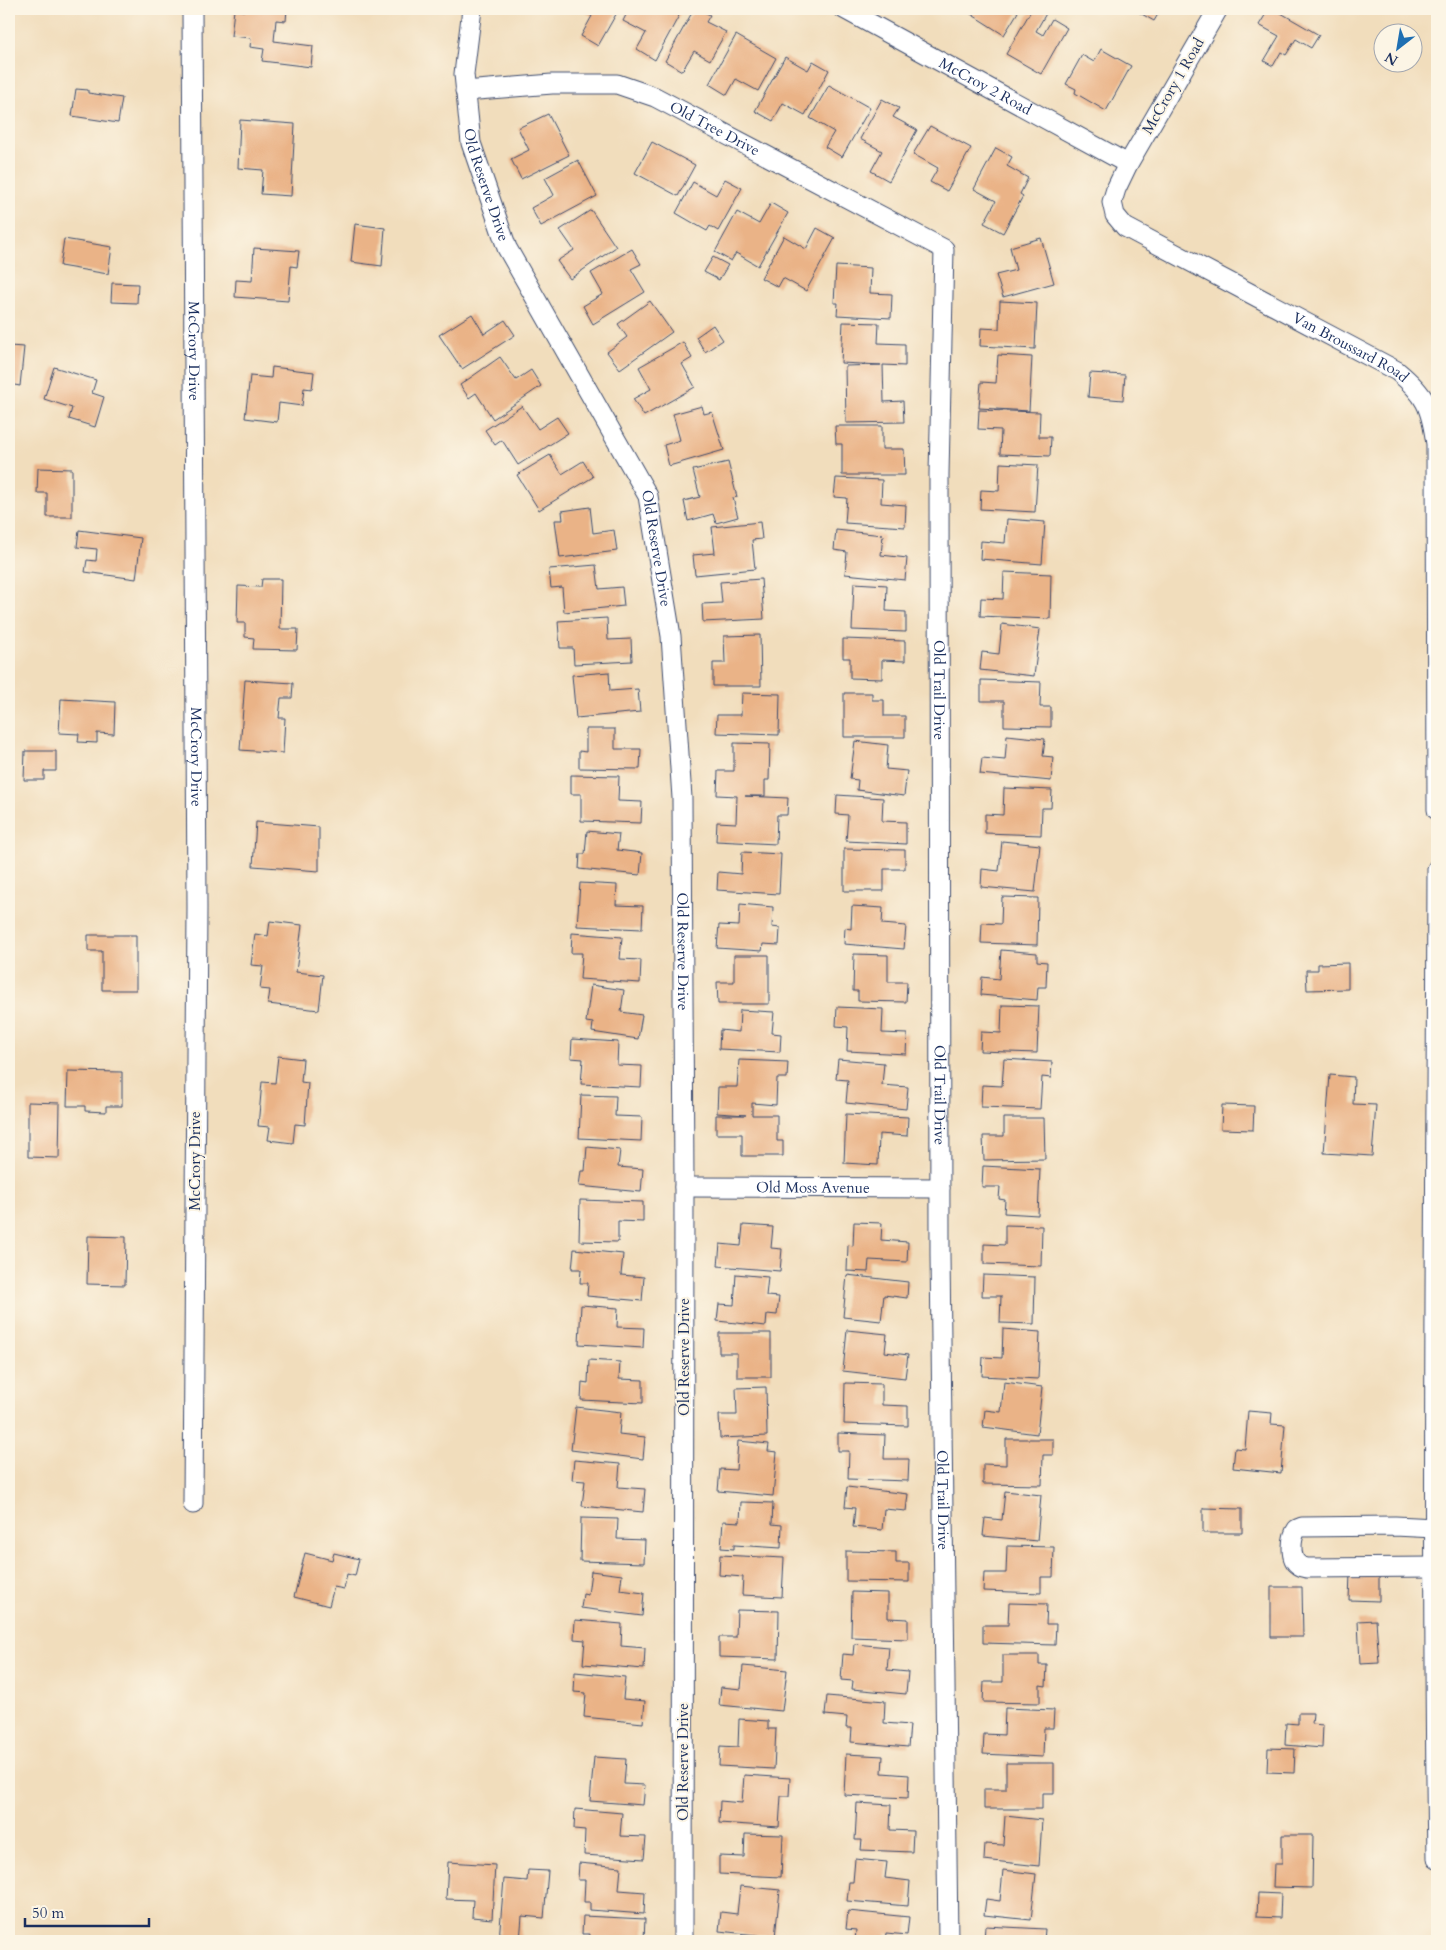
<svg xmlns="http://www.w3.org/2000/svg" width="1446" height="1950" viewBox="0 0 1446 1950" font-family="Cardo,serif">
<rect width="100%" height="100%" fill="#fcf5e5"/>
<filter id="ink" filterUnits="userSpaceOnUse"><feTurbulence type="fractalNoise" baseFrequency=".02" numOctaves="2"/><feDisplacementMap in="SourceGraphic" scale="10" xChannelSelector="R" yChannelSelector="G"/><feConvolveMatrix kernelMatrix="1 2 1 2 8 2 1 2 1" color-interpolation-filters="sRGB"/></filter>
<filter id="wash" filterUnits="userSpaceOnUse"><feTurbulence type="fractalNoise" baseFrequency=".0096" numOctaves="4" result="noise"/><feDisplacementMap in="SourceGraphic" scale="20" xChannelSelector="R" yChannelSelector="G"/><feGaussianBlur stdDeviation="1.12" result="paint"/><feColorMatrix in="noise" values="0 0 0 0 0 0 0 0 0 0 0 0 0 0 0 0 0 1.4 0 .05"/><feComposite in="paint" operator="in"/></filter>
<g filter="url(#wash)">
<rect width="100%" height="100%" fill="#f1ddbc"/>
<g id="blocks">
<path fill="#eab387" d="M244 9H287L286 21 276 20 274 41 313 46 311 67 262 61 264 49 250 47 251 38 231 36 234 10 244 11Z
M579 9H619L598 46 581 36 592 16Z
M629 9H679L682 10 655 60 637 49 646 33 623 21Z
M694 9H698L710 15 706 22 726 32 710 60 694 51 682 71 665 61Z
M963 9H1013L1018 12 1004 35Z
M1032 9 1048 10 1036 31 1043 35 1052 19 1067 28 1041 74 1006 54Z
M1133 9H1161L1154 21Z
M1269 9H1274L1319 35 1311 48 1296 39 1286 55 1281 52 1273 66 1264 61 1279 36 1259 25Z
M736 35 776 58 758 91 736 79 727 95 709 84Z
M1101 49 1131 66 1106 111 1075 93 1076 89 1066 84 1082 55 1094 62Z
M785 57 808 70 813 61 829 70 805 115 783 103 773 121 755 111Z
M829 85 870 108 842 157 825 147 834 132 810 118Z
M76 89 88 90V93L122 98 118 123 72 116Z
M882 99 899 108 893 117 917 130 889 181 871 171 882 151 860 139Z
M548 114 569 155 521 179 511 159 529 150 518 128Z
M240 120 295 124 291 196 261 194 263 170 238 168Z
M930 126 971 148 947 191 930 182 938 168 913 154Z
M652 142 695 165 678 196 635 173Z
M996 148 1012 157 1007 166 1028 178 1020 194 1023 196 1003 233 984 223 996 201 974 189Z
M578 160 597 196 541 226 531 208 554 195 545 178Z
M725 179 742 188 718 231 710 226 707 231 676 213 693 182 716 195Z
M771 203 788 213 758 266 736 253 731 261 715 252 737 212 759 224Z
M591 210 616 247 570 279 557 261 574 250 560 230Z
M355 224 385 228 382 266 351 262Z
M817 228 835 238 806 291 783 278 778 287 761 278 784 236 806 249Z
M1041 238 1054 283 1003 297 996 275 1016 270 1010 247Z
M64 239 112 247 108 274 60 266Z
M254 248 299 251 297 267 291 266 288 301 235 297 236 280 252 281Z
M632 249 641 264 631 269 645 292 593 324 583 306 603 294 591 273Z
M713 257 728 265 719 280 704 272Z
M836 266 871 268 870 293 892 294 891 318 837 315 838 303H834Z
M112 283 138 284 137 303 111 302Z
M650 301 672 332 620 369 607 352 627 337 618 324Z
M1000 301 1037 303 1035 349 980 346 981 328 999 329Z
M472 314 484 334 505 320 515 335 462 369 439 335Z
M843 322 879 323 878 343 905 344V366L883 365 884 402 903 401 904 422 846 423 845 366 881 365 841 363Z
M713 325 723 340 705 352 696 337Z
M683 342 692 358 682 364 695 387 644 416 633 399 651 389 639 367Z
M9 346 24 347 20 386 9 384Z
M998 355 1032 357 1029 411 979 408 981 382 996 383Z
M500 357 516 380 531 370 541 386 493 419 476 393 469 398 460 385Z
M54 367 96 380 92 393 104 397 95 427 69 419 72 408 44 399Z
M272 367 314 372 312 389 304 388 302 406 279 403 277 422 245 418 250 376 271 378Z
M1090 373 1125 375 1123 400 1088 397Z
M522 406 538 429 557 417 568 433 518 465 502 440 495 445 485 430Z
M702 406 704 414 712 412 724 450 669 466 664 445 680 440 673 414Z
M979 410 1040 412 1039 437H1051L1050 456 1000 454 1001 430 978 429Z
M835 426H882V449H904L905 475H842V444H836Z
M550 455 562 474 583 461 593 477 539 510 517 475Z
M728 462 737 497 733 498 738 517 716 523 713 514 688 521 684 501 700 497 693 470Z
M1000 463 1038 465 1035 512 980 509 981 490 999 491Z
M38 468 72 469V517H47V493H37Z
M836 478 882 480 881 503 906 505 905 527 845 523 847 498 834 497Z
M590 507 593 533 614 530 617 551 560 558 555 520H563L562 511Z
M1007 519 1045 522 1042 564 980 559 981 541 1005 543Z
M760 522 762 539 752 540 755 569 695 575 693 555 715 553 712 527Z
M79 530 141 538 136 579 85 572 87 560 96 561 97 549 77 547Z
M836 530 883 535 881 555 907 558 905 580 845 574 847 552 834 550Z
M596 565 599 589 622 587 624 606 564 612 562 587 551 588 549 569Z
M1004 572 1051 574 1050 619 980 616 981 598 1003 599Z
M262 579H281L280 629H298L297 650 253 649 254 638 245 637V623H237L238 586 261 587Z
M761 579 764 619 703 622 702 604 722 603 720 582Z
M854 583 887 585 886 611 906 612V632L852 630Z
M607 618 608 640 631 639 632 661 574 664 573 648H560L558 621Z
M1002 624 1040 629 1034 676 980 670 982 652 999 654Z
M760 635 761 686H713V663H725L724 636Z
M843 639 905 641V661L882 660V679L850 678V658H843Z
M609 672 610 691 638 689 640 712 576 718 572 675Z
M245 680 293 683 292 698H281L279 718H285L283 753 240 750Z
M981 680 1041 682 1040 707H1051V727L1004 726V701H981Z
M742 693 780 694 779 735 716 733 717 715H741Z
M844 693H872V700H884V716H905V737H844Z
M61 699 115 702 114 734 97 733V743L78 742 79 734 59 733Z
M586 729H615V749H641L640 769 579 768V751L586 752Z
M1007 735 1045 739 1043 756 1053 757 1051 781 980 774 982 758 1005 760Z
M855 741 888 745 886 769 907 771 904 796 857 790 858 780 850 779Z
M734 743 770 744 769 780H765V796H745L788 798 787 815H777L776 844 716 841 717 822 736 823 737 796 717 795 718 771H734Z
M25 751H56V771H44V780H24Z
M571 775 619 776 618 801 642 802 641 823 581 821V794H571Z
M1004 788 1052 790 1051 808H1042L1041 835 985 833V814L1003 815Z
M837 795 883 798 882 821 906 822V844L846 841 848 815 836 814Z
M256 822 319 827V871L253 866Z
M587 831 619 834 617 850 642 853 640 875 579 869 580 854H585Z
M1002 841 1040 845 1035 892 981 887 982 869 999 871Z
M844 849 905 850V869H884V891H844Z
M742 852 781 854 779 894 717 890 718 872 741 874Z
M580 883 617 885 616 905 643 906 642 929 577 926Z
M1002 897 1038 898 1037 945 981 943 982 923 1001 924Z
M740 904 773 907 772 927 780 928 779 945 763 944 762 951 717 948 719 925 739 926Z
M852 906 883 908 882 924 906 926 904 949 844 944 845 928 851 929Z
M270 921 302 925 296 972 323 975 319 1010 268 1004 270 990 260 989 263 966 251 965 255 934 268 936Z
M572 933 622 937 620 959 641 960 640 983 580 979 582 953H571Z
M88 935H136V990H102V951H88Z
M1001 950 1037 953V961L1047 962 1046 987H1038L1037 1000 981 995 982 977 999 979Z
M854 954 888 955V982H907L906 1002 858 1001V991H853Z
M734 955H769V1004H718L717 982H734Z
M1348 963V989L1307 990 1306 970H1318V964Z
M591 985 624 990 621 1012 642 1015 638 1039 592 1032 593 1023 586 1022Z
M1002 1005 1039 1006 1037 1053 980 1051 981 1032 1001 1033Z
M837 1007 883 1009 882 1033 907 1034 906 1054 847 1051 848 1027 836 1026Z
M740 1010 774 1012 772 1033 781 1034 780 1052 719 1049 720 1030 739 1032Z
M572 1039 618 1042 617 1065 642 1066 641 1087 581 1084 583 1059 571 1058Z
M278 1056 303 1059 301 1082 308 1083 305 1125 295 1124 293 1143 268 1140 270 1127 258 1126 262 1082 275 1083Z
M838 1059 884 1063 882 1085 908 1087 906 1109 846 1103 848 1080 836 1079Z
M1004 1059 1052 1062 1051 1078 1042 1077 1040 1109 981 1107 982 1085 1002 1086Z
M739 1060 788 1062 787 1078H777L776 1105 752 1103V1115H777V1141H783V1156H742V1134H716V1115H746L717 1113 718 1087H737Z
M68 1071 122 1072V1106H106V1112L85 1111V1106H67Z
M1330 1075 1354 1077 1353 1104 1376 1105 1372 1156 1324 1153Z
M581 1095 616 1096 615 1116 642 1117 641 1141 579 1138Z
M28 1102 60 1103 59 1158 28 1157Z
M1222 1105 1254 1106 1253 1130 1221 1129Z
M846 1114 908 1117 907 1136 879 1134 878 1165 844 1163Z
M1004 1118H1044L1045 1159 984 1160 983 1136H1004Z
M587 1147 620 1150 618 1167 643 1169 641 1192 579 1186 581 1171H585Z
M983 1166 1040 1169 1038 1215 1004 1213 1005 1200 999 1199 1000 1187H982Z
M580 1200 643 1202V1222L618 1221V1242L579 1241Z
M854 1222 882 1223 881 1240 908 1242 907 1262 869 1260 868 1272 847 1271 848 1245 853 1246Z
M743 1225 773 1227 771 1248 782 1249 780 1271 718 1266 720 1244 741 1246Z
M1005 1225 1042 1226 1041 1266 984 1264V1244L1005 1245Z
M88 1236 126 1237 125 1285 87 1284Z
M574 1249 623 1254 621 1275 644 1277 642 1301 587 1296 588 1283H580L581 1269H572Z
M736 1274 768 1277 766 1296 779 1297 777 1315 767 1314 766 1326 717 1321 719 1304 734 1305Z
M847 1275 908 1282 907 1298 884 1295 881 1321 843 1317Z
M983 1275 1035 1277 1034 1324 1000 1323 1001 1296H982Z
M581 1305 618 1308 617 1327 644 1328 643 1348 579 1344Z
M1003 1329 1040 1332 1038 1379 982 1376 983 1357 1002 1358Z
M847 1330 887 1334 885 1352 908 1355 905 1378 843 1371Z
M719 1333H771V1377H737V1353H719Z
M589 1360 620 1362 619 1379 643 1380V1403L581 1400 582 1382 588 1383Z
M1004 1382 1042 1387 1037 1434 983 1427 985 1410 1001 1412Z
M845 1383 882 1384V1405L908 1406V1426L844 1424Z
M766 1387 767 1436 720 1438 719 1415H737L736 1388Z
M576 1407 621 1412 619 1434 645 1437 643 1459 571 1450Z
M1248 1411 1272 1413 1271 1424 1285 1425 1281 1473 1233 1468 1235 1448 1245 1449Z
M838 1433 885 1435 884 1459H909L908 1481 848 1479 849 1451H838Z
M1006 1439H1053V1455H1043L1042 1485 983 1484V1464L1006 1465Z
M738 1441 769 1444 768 1451 777 1452 773 1496 718 1491 720 1469 736 1470Z
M574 1460 620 1464 618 1487 645 1489 643 1512 582 1506 585 1481 572 1480Z
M847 1487 908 1494 906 1511 884 1509 882 1530 853 1527 855 1508 845 1507Z
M1005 1491 1041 1495 1037 1541 983 1536 985 1518 1002 1520Z
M741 1502 773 1503 772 1524 782 1525 781 1548 734 1545V1549L721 1548 723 1521 740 1522Z
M1203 1508 1242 1509V1533H1203Z
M581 1518 618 1519 617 1539 645 1540 644 1563 580 1561Z
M1007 1546 1054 1547 1053 1577H1041V1593L983 1591 984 1573H1006Z
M846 1551 896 1552V1563H909V1582L846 1581Z
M305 1553 332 1560 334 1553 359 1559 355 1576 347 1574 344 1589 334 1587 329 1606 294 1597Z
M720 1555 784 1558 782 1597 742 1595 743 1577 719 1575Z
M591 1571 622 1575 620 1590 644 1593 642 1616 581 1608 583 1594 588 1595Z
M1350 1573 1379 1574V1601L1349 1600Z
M1271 1587H1302L1303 1637H1271Z
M852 1592 888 1593V1618L908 1619V1639L851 1637Z
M1009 1603 1047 1604 1046 1624H1056L1055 1645 983 1643V1625H1008Z
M737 1610 779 1611 778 1659 719 1657V1637H736Z
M575 1620 622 1624 621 1646 645 1648 644 1669 583 1664 585 1640 574 1639Z
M1376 1620 1379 1663 1360 1664 1358 1621Z
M854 1644 889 1647 887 1670 908 1672 906 1694 852 1689 853 1681 841 1680 843 1654 853 1655Z
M1003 1655H1039V1665H1047L1046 1686 1040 1685V1703L983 1702 984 1682H1003Z
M743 1666 787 1670 782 1711 719 1705 721 1687 741 1689Z
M575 1672 625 1677 623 1699 645 1701 643 1723 584 1717 586 1693 574 1692Z
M827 1696 885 1701 884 1723 910 1725 908 1747 851 1742 852 1728H846L847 1717 825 1715Z
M1005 1708 1054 1710 1053 1728H1044L1043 1757 983 1754 984 1734 1004 1735Z
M1298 1713H1313L1312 1724 1323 1725 1322 1748 1285 1745 1286 1723 1298 1724Z
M739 1719 768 1721V1729H776L774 1769 719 1766 720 1746 738 1747Z
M1268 1748 1295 1749 1294 1773 1267 1772Z
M846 1754 883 1756 882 1773 909 1775 908 1798 844 1795Z
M594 1757 626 1759 624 1784 645 1785 643 1805 590 1801Z
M1006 1763H1054V1793H1042V1809H984V1789H1006Z
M744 1775 790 1778 789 1796H781L779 1827 719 1823 720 1801 742 1803Z
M857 1803 891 1805 890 1830 913 1831 912 1852 861 1850 862 1840H855Z
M575 1809 622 1813 620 1836 646 1837 644 1859 584 1855 585 1830 574 1829Z
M1005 1816 1042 1820 1039 1866 984 1860 985 1844 1003 1845Z
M745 1834 783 1835 781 1877 719 1874V1856L744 1857Z
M1282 1835H1313L1312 1888 1273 1887 1274 1864H1282Z
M855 1859 887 1862 885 1878 910 1881 908 1906 847 1901 849 1882H853Z
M448 1862 495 1865 492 1919 472 1917 473 1900 446 1899Z
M579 1863 621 1867 619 1890 645 1892 644 1914 590 1910V1902H584L585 1880H578Z
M528 1870 548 1871 544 1918 522 1916 520 1941 499 1940 504 1879 527 1881Z
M1003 1870 1036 1874 1031 1920 984 1915 986 1899 1000 1901Z
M740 1886 780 1890 775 1937 719 1931 721 1912 737 1914Z
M1258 1893 1281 1894 1280 1918 1257 1917Z
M848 1911 909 1917 907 1935 886 1933 885 1941H855L856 1930 846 1929Z
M583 1916 645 1919 644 1939 622 1938V1941H589L590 1934H582Z
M985 1926 1045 1929 1044 1941H984Z"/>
</g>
</g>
<g filter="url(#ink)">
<use href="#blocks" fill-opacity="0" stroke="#3b496c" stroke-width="1"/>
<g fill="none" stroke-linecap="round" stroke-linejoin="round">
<g stroke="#3b496c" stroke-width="21">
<g id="minor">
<path id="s1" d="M192 9 197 907 193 1504"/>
<path id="s2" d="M472 9 464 74 471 143 507 248 648 496 671 636 682 798 684 1187 683 1941"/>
<path id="s3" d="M844 9 1128 164"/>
<path id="s4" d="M1218 9 1128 164 1116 189 1112 202 1115 215 1125 227 1397 371C1426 395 1431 407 1436 444L1437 810"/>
<path id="s5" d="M465 91 552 84H617L655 97 944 249 939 474 940 1255 948 1941"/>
<path d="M1437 869C1436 1199 1432 1529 1437 1859"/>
<path id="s6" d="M684 1187 940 1188"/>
<path d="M1434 1567 1307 1568C1304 1567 1301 1567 1299 1565 1289 1559 1291 1537 1297 1529L1302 1527 1395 1526 1435 1528"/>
</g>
</g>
<use href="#minor" stroke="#fff" stroke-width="19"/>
</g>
</g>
<g text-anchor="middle" stroke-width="4" stroke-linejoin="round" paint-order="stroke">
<g font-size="15" fill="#1b2f5e" stroke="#fcf5e5">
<text dy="5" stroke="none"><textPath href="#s3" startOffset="161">McCroy 2 Road</textPath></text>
<text transform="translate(1173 86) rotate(-60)" y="5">McCrory 1 Road</text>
<text dy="5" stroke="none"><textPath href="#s5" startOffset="260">Old Tree Drive</textPath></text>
<text dy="5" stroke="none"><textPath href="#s2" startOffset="179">Old Reserve Drive</textPath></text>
<text dy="5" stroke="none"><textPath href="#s4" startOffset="505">Van Broussard Road</textPath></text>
<text dy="5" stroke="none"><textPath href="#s1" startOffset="342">McCrory Drive</textPath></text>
<text dy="5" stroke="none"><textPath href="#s2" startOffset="584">Old Reserve Drive</textPath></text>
<text dy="5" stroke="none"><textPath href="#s5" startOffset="960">Old Trail Drive</textPath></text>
<text dy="5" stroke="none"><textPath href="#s1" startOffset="748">McCrory Drive</textPath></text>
<text dy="5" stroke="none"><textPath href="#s2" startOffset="989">Old Reserve Drive</textPath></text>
<text dy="5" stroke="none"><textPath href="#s5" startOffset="1365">Old Trail Drive</textPath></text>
<text transform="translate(195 1161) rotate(-90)" y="5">McCrory Drive</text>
<text dy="5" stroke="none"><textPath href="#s6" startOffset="129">Old Moss Avenue</textPath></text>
<text transform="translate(684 1357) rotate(-90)" y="5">Old Reserve Drive</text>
<text dy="5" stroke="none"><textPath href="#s5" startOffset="1770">Old Trail Drive</textPath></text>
<text transform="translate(683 1762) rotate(-90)" y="5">Old Reserve Drive</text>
</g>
</g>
<rect width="1446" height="1950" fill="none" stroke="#fcf5e5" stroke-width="30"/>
<g transform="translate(1398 48) rotate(211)"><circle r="24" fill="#fcf5e5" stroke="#a2a6af"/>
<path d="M0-4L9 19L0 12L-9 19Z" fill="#1f6fb2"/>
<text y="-8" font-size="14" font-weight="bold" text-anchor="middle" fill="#1b2f5e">N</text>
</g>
<path d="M25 1918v8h124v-8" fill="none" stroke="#1b2f5e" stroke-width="2.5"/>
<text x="32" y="1918" font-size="15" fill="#1b2f5e" stroke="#fcf5e5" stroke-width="4" paint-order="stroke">50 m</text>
</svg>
